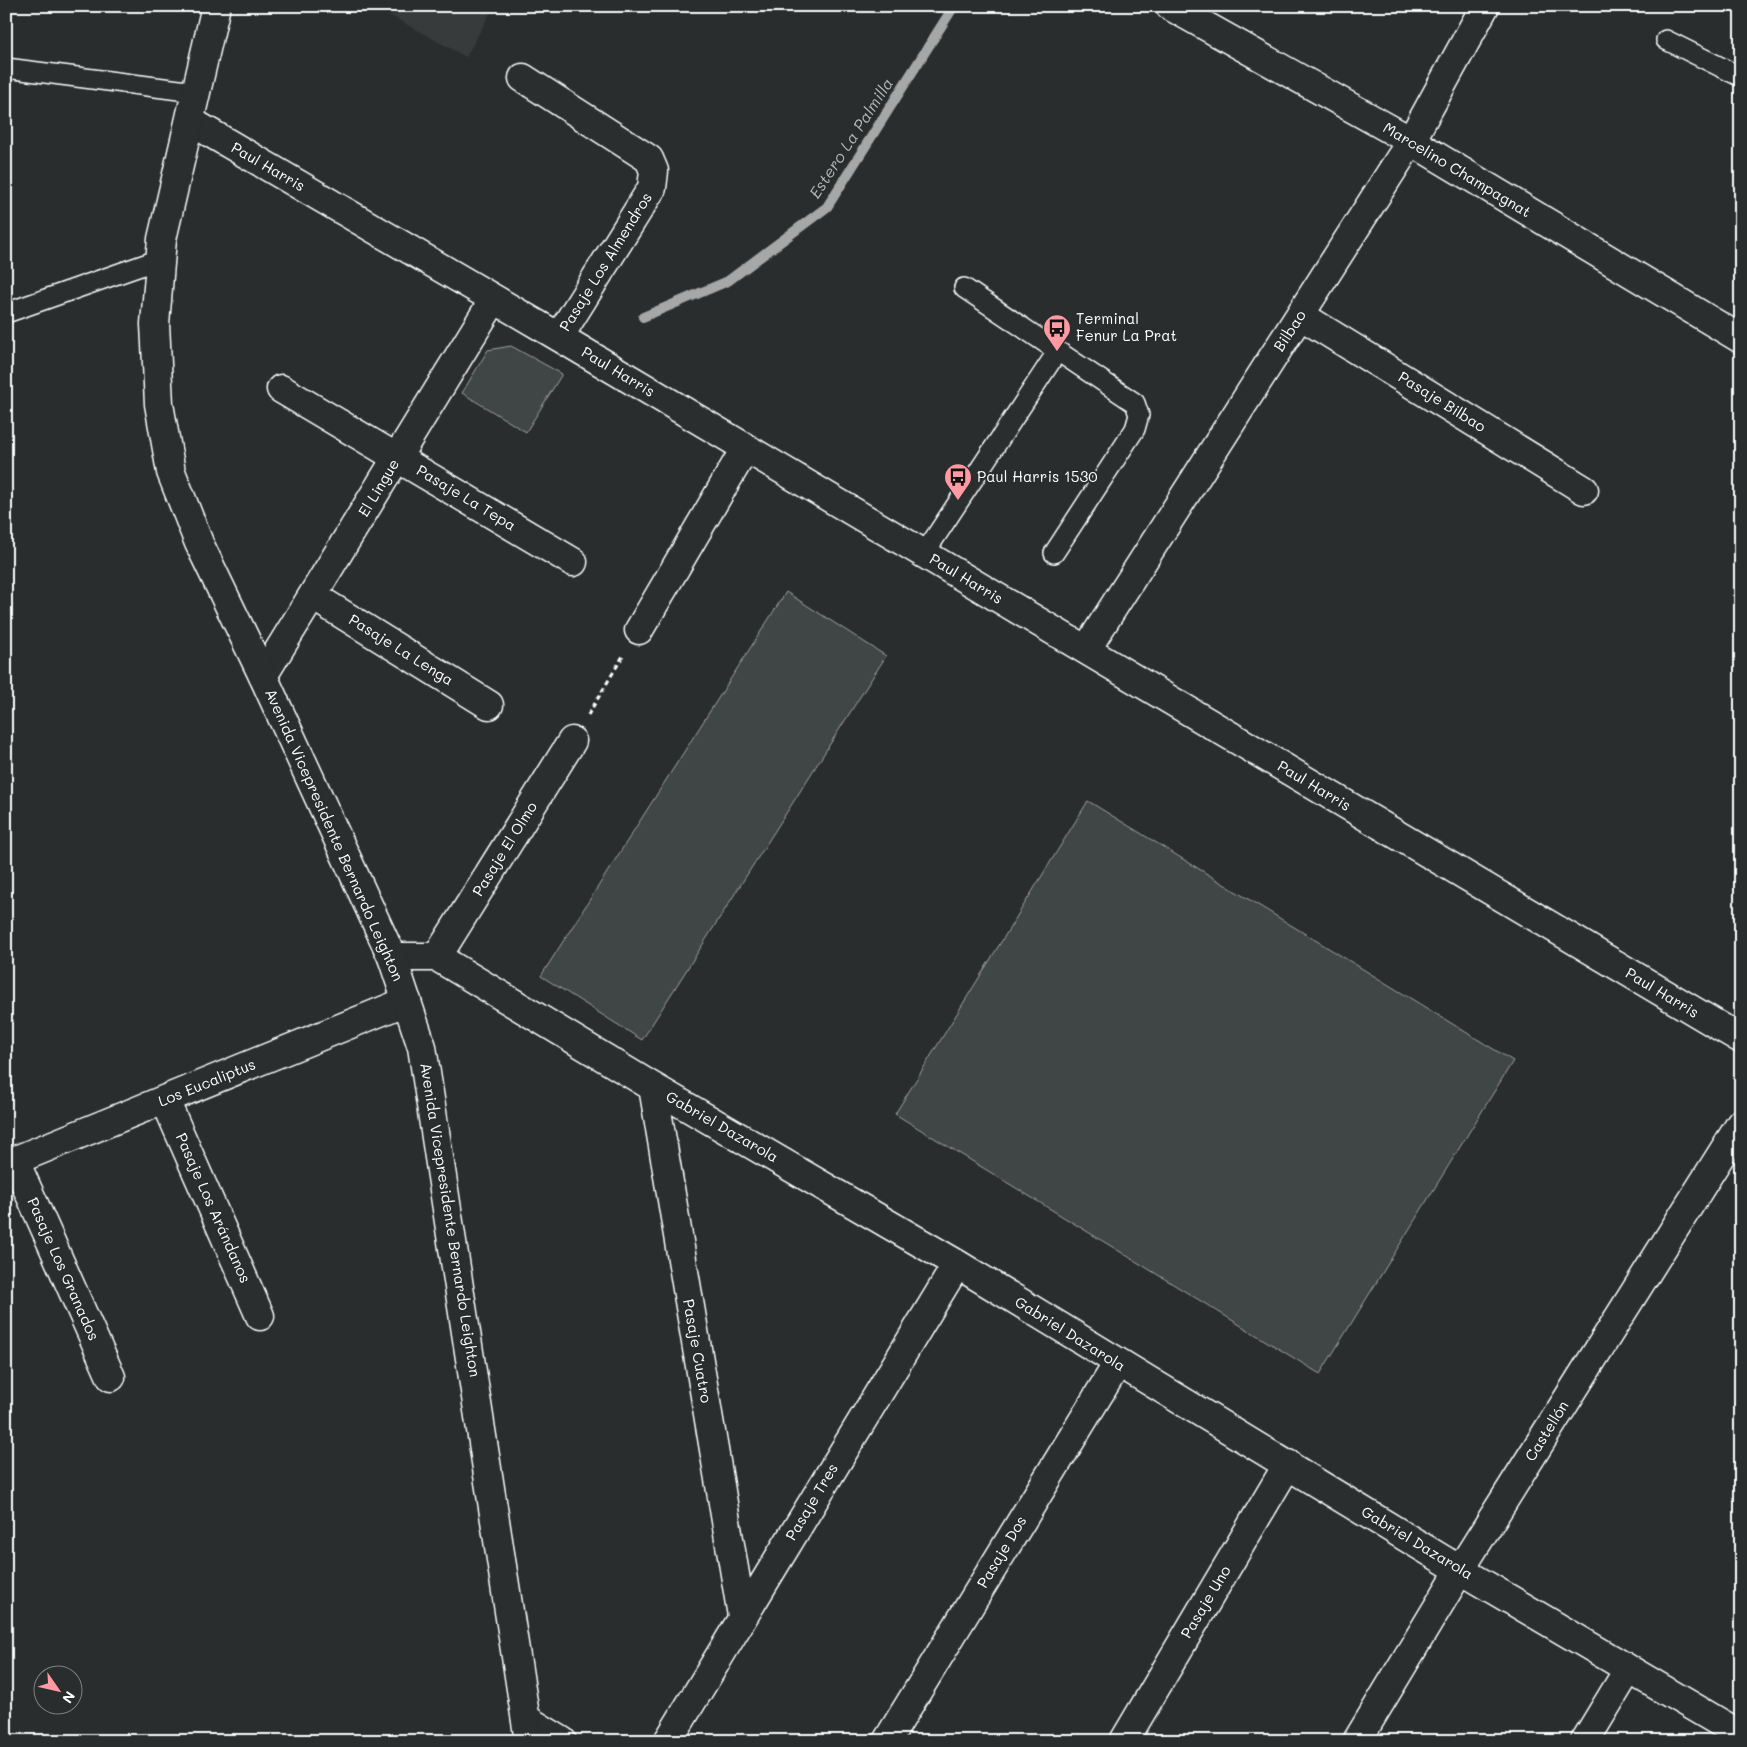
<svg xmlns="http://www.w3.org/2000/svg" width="1747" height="1747" viewBox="0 0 1747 1747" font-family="Mali,sans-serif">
<rect width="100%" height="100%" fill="#2a2d2e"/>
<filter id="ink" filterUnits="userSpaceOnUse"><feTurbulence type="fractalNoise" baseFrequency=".02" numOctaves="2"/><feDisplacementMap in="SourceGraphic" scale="10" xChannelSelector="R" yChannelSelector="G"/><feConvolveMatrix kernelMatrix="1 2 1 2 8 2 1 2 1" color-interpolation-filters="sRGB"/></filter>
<g filter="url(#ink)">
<path fill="#373a3b" d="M373 6H494L466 57Z"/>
<path fill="#414445" stroke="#a0a2a2" d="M511 346 562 374 526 432 462 393 488 350Z
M786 592 886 656 642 1040 541 976Z
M1088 801 1513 1061 1320 1374 895 1114Z"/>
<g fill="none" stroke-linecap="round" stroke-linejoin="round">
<path stroke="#a6a7a7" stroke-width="10" d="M643 317 728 281 827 207 954 6"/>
<g stroke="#fff" stroke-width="22">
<path id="lane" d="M1666 40 1741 77
M6 68 195 92
M964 288 1135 403 1139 415 1135 429 1054 553
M6 313 160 259
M924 554 1057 352"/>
</g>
<g stroke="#fff" stroke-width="31">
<path id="street" d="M1170 6 1411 141 1741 339
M523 78 649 159 654 171 652 188 559 337
M190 121 559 337 1741 1039
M1300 315 1584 490
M281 389 573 562
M313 596 489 705
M639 630 745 449
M1086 650 1411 141 1485 6
M263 676 494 299
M392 957H437L653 1087 957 1264 1460 1570 1741 1735
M437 957 572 741
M653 1087 742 1616
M165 1100 260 1316
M15 1161 111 1377
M6 1164 407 1001
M526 1719 562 1741
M668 1741 957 1264
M887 1741 1118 1363
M1124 1741 1288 1464
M1585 1741 1628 1670"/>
</g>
<g stroke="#fff" stroke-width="31">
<path id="secondary" d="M216 6 162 239 155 324 159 404 171 472 199 543 263 676 392 957 422 1047 529 1741
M1357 1741 1460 1570 1741 1123"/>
</g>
<path stroke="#fff" stroke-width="3" stroke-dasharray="5 4" stroke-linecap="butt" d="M588 715 623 656"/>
<use href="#lane" stroke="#2a2d2e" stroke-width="19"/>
<use href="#street" stroke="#2a2d2e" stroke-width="28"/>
<use href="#secondary" stroke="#2a2d2e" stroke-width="28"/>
</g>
</g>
<defs>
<g id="bus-pin" transform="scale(1.4375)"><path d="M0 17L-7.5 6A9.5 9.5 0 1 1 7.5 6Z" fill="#ff9aa2" stroke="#2a2d2e"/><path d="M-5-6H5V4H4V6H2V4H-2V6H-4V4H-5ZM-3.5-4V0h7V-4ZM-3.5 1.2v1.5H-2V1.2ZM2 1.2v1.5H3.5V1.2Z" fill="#111"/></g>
</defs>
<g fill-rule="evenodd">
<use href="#bus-pin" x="1057" y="328"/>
<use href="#bus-pin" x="958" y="477"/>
</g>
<g text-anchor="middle" stroke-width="4" stroke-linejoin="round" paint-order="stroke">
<g font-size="15" fill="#fff" stroke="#2a2d2e">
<text transform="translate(268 167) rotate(30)" y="5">Paul Harris</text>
<text transform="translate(1457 170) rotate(31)" y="5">Marcelino Champagnat</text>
<text transform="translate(606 262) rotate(-58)" y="5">Pasaje Los Almendros</text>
<text transform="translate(1290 331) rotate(-57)" y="5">Bilbao</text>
<text transform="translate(618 372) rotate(31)" y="5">Paul Harris</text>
<text transform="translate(1442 402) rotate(32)" y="5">Pasaje Bilbao</text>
<text transform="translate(379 488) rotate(-59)" y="5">El Lingue</text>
<text transform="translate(466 498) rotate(31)" y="5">Pasaje La Tepa</text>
<text transform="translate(966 579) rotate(31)" y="5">Paul Harris</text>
<text transform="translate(401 650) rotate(32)" y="5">Pasaje La Lenga</text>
<text transform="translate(1314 786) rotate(31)" y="5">Paul Harris</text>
<text transform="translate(334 835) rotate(66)" y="5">Avenida Vicepresidente Bernardo Leighton</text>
<text transform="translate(505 849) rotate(-58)" y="5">Pasaje El Olmo</text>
<text transform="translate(1662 993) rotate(31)" y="5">Paul Harris</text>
<text transform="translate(207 1083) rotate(-22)" y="5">Los Eucaliptus</text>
<text transform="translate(722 1127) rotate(30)" y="5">Gabriel Dazarola</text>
<text transform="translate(213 1208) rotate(66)" y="5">Pasaje Los Arándanos</text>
<text transform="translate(450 1220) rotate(81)" y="5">Avenida Vicepresidente Bernardo Leighton</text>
<text transform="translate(63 1269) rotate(66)" y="5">Pasaje Los Granados</text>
<text transform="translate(1070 1334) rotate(32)" y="5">Gabriel Dazarola</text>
<text transform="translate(697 1351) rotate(80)" y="5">Pasaje Cuatro</text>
<text transform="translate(1547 1431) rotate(-58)" y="5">Castellón</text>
<text transform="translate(812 1502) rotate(-59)" y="5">Pasaje Tres</text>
<text transform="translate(1417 1543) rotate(31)" y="5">Gabriel Dazarola</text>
<text transform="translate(1002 1552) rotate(-59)" y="5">Pasaje Dos</text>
<text transform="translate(1206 1602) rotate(-59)" y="5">Pasaje Uno</text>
</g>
<g font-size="15" fill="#fff" stroke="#2a2d2e" text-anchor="start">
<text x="1076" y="324">Terminal<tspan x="1076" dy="17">Fenur La Prat</tspan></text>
<text x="977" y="482">Paul Harris 1530</text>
</g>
<g font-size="16" font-style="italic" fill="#b4b6b6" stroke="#2a2d2e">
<text transform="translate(851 138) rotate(-57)" y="6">Estero La Palmilla</text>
</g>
</g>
<rect width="1747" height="1747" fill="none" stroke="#2a2d2e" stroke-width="25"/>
<rect x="12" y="12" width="1722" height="1722" fill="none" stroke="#fff" stroke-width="2" filter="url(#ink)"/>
<g transform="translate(58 1690) rotate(124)"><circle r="24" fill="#2a2d2e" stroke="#7f8182"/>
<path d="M0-4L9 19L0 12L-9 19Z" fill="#ff9aa2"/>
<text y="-8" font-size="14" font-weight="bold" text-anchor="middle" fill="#ffffff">N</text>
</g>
</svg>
